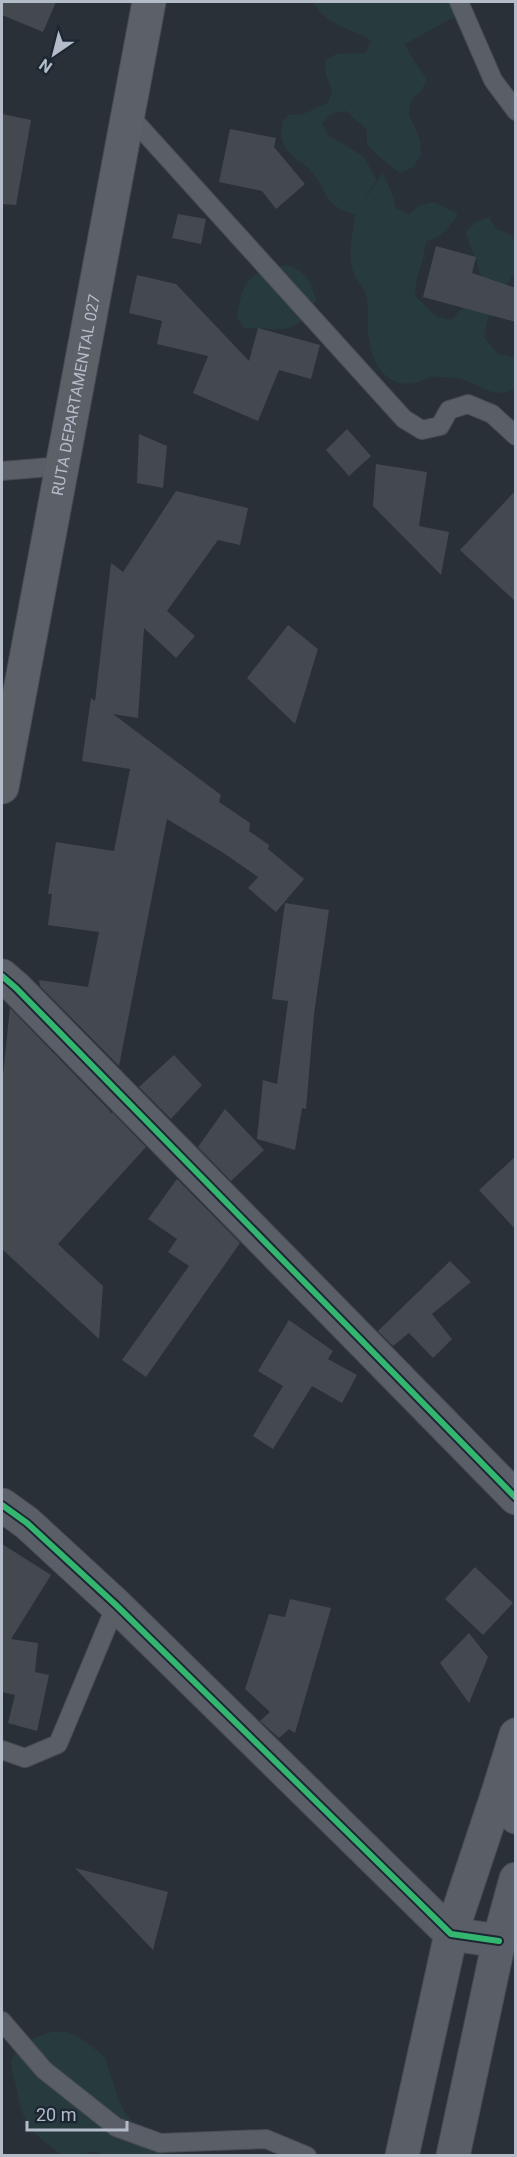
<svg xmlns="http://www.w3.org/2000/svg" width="517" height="2157" viewBox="0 0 517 2157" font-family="Roboto,sans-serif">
<rect width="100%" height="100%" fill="#2a3038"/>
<path fill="#273a3e" d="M313 2H465L464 7 454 17 405 44C410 57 419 67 427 79L421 91 411 100 409 114 420 140 421 154 414 167 400 173 377 155 367 144V130L346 111 333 113 322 123 328 135 363 156 377 180 358 210 383 173 392 193 396 208 409 214 420 205 434 202 458 214C449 228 442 236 426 242 424 261 415 278 415 296L437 317 451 320 482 289C482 268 471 252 466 232L476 222 489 217 496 229 510 234 515 241V272L492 309 487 321 484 337 498 354 515 358V388C495 401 480 384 460 379 451 377 441 378 431 376 393 398 372 370 368 333 367 320 369 307 366 295 363 286 355 279 353 271 347 253 353 233 355 215 320 205 329 187 306 166 299 160 290 156 285 147 279 138 281 130 283 120L289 115 303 114 328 103 332 90 326 75 325 60 336 54 365 53 371 41C351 27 325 25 313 2Z
M287 265C308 273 310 280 316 300 296 338 282 328 244 328L237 317C242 281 250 270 287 265Z
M52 2032H67L82 2039 105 2057 118 2098 124 2111 132 2122 167 2155H100L96 2151C86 2153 74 2157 64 2155 59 2154 53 2148 49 2145 23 2127 21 2110 15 2082 12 2072 8 2061 16 2052 25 2041 39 2035 52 2032Z"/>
<path fill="#444950" d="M2 2H56L43 32 2 15Z
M2 114 31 120 16 205 2 204Z
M230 129 276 138 274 147 305 184 276 209 262 191 219 182Z
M178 214 206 219 201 244 172 238Z
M436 246 476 257 472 273 516 288V322L423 297Z
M137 275 176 284 249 361 258 328 320 345 311 379 279 370 258 421 193 393 208 356 157 344 162 321 129 313Z
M347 429 371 456 349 476 326 450Z
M139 434 167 446 163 488 137 483Z
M376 464 427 472 419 526 449 532 441 575 373 506Z
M516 490V602L460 550Z
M176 491 248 508 240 545 218 540 167 611 195 636 176 658 144 628 138 718 113 714 221 795 219 802 250 823 249 831 269 845 268 849 304 879 276 912 248 888 258 877 222 852 167 819 119 1066 40 986 39 980 88 987 99 932 48 925 52 894H48L56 842 114 851 130 769 82 761 91 698 95 701 111 563 123 572Z
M288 625 318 649 295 724 247 678Z
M285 903 329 910 314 1014 306 1109 302 1108 295 1150 257 1139 263 1080 277 1084 288 1001 272 999Z
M10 1008 110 1111V1114L112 1112 146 1147 58 1244 103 1286 99 1339 2 1249V1084Z
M174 1055 202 1085 171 1119 139 1087Z
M225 1109 264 1150 231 1181 198 1147Z
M516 1156V1230L479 1190Z
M177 1179 240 1243 146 1377 122 1360 189 1266 168 1252 177 1239 148 1219Z
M450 1261 471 1282 432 1314 452 1339 433 1358 409 1333 393 1346 378 1331Z
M289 1320 333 1351 328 1359 357 1375 342 1403 312 1386 273 1449 253 1436 283 1386 258 1371Z
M2 1544 51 1575 11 1639 38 1643 35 1672 49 1675 37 1731 8 1723 15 1695 2 1692Z
M475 1567 513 1603 483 1635 445 1599Z
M290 1599 331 1608 295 1733 289 1729 279 1738 260 1721 270 1712 245 1689 269 1614 285 1617Z
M469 1633 488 1657 469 1703 440 1663Z
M75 1868 168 1892 153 1950Z"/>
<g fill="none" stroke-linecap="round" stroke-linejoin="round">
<g stroke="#484c53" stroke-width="20">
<path id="service" d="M459 2 493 80 516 111
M128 114 404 419 422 430 440 426 449 410 468 404 492 414 516 436
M2 471 62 466
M2 1750 25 1758 58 1744 116 1605
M2 2021 44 2070 116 2127 160 2143 266 2139 307 2156"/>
</g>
<g stroke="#484c53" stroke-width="35">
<path id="minor" d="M2 976 16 988 516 1498
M2 1505 27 1523 116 1605 451 1934 499 1941
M402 2156 451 1934 497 1796
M453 2156 499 1941 516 1879"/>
</g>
<g stroke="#484c53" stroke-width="35">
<path id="tertiary" d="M516 1735 497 1796 516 1817"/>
</g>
<g stroke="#484c55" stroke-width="35">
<g id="primary">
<path id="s1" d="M2 787 149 2"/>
</g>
</g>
<use href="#service" stroke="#5a5e66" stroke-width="18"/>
<use href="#minor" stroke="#5a5e66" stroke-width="33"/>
<use href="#tertiary" stroke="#5a5e66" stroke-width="33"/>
<use href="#primary" stroke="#5c6168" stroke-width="33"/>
<g stroke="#1d2633" stroke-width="10">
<path id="cycleway" d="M2 976 16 988 516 1498
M2 1505 27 1523 116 1605 451 1934 499 1941"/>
</g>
<use href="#cycleway" stroke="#33b770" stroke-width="6"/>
</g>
<g text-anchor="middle" stroke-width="5" stroke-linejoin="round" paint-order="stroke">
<g font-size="16" fill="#b4bcc9" stroke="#1d2633">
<text dy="6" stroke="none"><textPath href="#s1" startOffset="399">RUTA DEPARTAMENTAL 027</textPath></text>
</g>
</g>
<rect width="517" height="2157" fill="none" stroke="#b4bcc9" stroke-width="6"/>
<g transform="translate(54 54) rotate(215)" stroke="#1d2633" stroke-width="4.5" paint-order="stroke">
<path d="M0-4.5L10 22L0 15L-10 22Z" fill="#b4bcc9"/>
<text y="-9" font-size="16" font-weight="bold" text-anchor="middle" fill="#b4bcc9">N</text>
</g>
<path d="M27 2121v9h100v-9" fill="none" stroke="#b4bcc9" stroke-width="3"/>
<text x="36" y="2121" font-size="18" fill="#b4bcc9" stroke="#1d2633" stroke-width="4.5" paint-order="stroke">20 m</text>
</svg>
